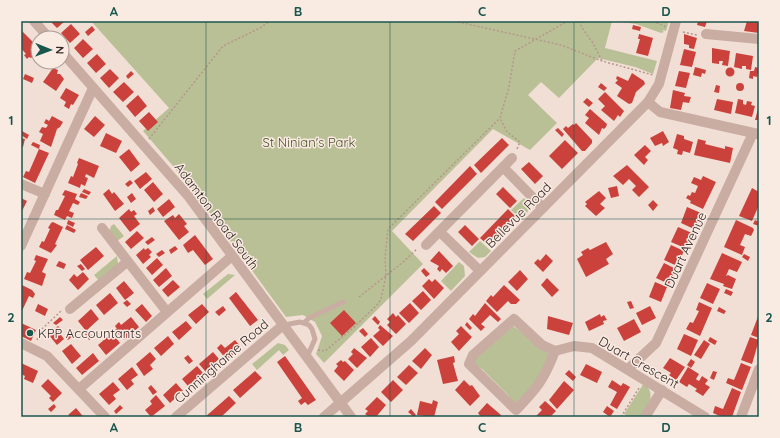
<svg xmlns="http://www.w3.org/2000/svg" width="780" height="438" viewBox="0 0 780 438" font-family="Quicksand,sans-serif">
<rect width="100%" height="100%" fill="#f1dfd6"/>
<path fill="#bac096" d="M91 21H612L605 48 657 61 653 74 635 67 598 58 559 98 541 82 528 95 557 123 530 150 493 129 392 231 423 264 324 363 316 354 322 336 315 322 303 315 286 317 191 187 143 131 169 108Z
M615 21H669L666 31 662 30 664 32 661 33 636 24Z
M524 198C532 206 529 212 522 220L511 210Z
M114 224 124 236 116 242 109 233 111 226Z
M480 241 491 251 485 257 478 258 469 252Z
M117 256 118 264 100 282 94 275Z
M459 262 464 266 465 276 451 291 441 281Z
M228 274 235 275 207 299 203 294Z
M513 326 551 354 536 386 518 404 509 400V396L482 369 474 365 475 359Z
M278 343 285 345 289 350 283 355 279 350 257 370 252 364Z
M644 383C657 395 648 405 641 417H629L624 414Z"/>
<path fill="#ca423b" d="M50 21H65L57 28Z
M698 21H707L705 27 697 25Z
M747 21H759V33L744 31Z
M71 24 80 34 70 43 61 33Z
M633 25 641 27 640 31 632 29Z
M92 26 95 30 88 36 85 32Z
M22 31 37 46 35 48 38 52 31 58 29 57 27 59 24 55 26 54 21 48Z
M639 34 653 38 648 56 636 53 640 39H638Z
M684 34 697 38 694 49 689 48V45L684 44Z
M83 39 93 49 83 58 74 48Z
M712 48 730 51 728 66 722 65 723 61H719V64L712 63Z
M684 49 696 52 692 67 680 65Z
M736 53 753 56 751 70 746 69V66H742V69L734 67Z
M97 54 106 64 96 73 87 63Z
M695 67 706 70 705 74 702 73 701 77 693 75Z
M755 67 759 68 757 77 753 76V79L749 78 750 71H754Z
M725.5 72a4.5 4.5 0 1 1 9 0a4.5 4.5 0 1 1-9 0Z
M53 68 58 70 57 74H60L64 79 56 91 43 82Z
M110 69 119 78 109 88 100 78Z
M131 71 134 74 128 79 126 76Z
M679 71 690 73 686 88 675 86Z
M632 73 644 81 645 84 636 92 632 103 629 104 617 96 622 88 615 83 618 80 616 79 617 76 628 81Z
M25 74 34 78 32 83 23 79Z
M124 82 134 92 123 102 113 92Z
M736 87a4 4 0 1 1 8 0a4 4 0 1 1-8 0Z
M601 83 607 88 604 91 598 87Z
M716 85 720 86 719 93 714 92Z
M66 88 79 95 73 105 71 104 69 109 64 106 66 102 60 98Z
M673 90 685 93 684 96 691 97 689 103 683 102 681 110 670 108Z
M605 92 624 111 620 117 618 115 614 121 601 110 605 106 598 99Z
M138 95 147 106 135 117 126 106Z
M587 98 593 103 589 107 583 102Z
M717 99 733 102 731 114 714 110Z
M738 99 743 100V104L746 105 747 101 752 102 751 105 755 106 752 117 735 113Z
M590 109 607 124 606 127 604 129 602 128 599 135 585 123 589 118 585 115Z
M758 109H759V120H755Z
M149 112 158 122 148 131 139 121Z
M52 116 63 122 60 127 57 129 51 147 40 141 43 134 39 132 42 127 46 128 48 125 44 123 46 119 49 121Z
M95 116 105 125 94 137 84 129Z
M576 123 592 140V143L585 151H582L563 129 566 126 568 128 573 124 574 125Z
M558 128 564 134 562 137 555 130Z
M22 131 29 135 27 139 21 135Z
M663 131 669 142 663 146 662 143 655 146 650 138Z
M106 133 122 141 116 153 100 146Z
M677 134 684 136V139L693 142 690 153 683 151 682 155 677 154 678 150 673 148Z
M21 138 25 139 23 147H21Z
M502 138 509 145 481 173 474 165Z
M698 139 706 141 705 144 725 149V146L733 148 730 163 694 155Z
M565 140 578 153 562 169 549 156Z
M33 142 40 145 39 149 31 145Z
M645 145 651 151 645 157 648 160 644 165 634 155Z
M39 149 49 153 35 183 23 177 26 171 29 172Z
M129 149 140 164 131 172 119 157Z
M79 158 99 166 94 178 86 174 85 177 88 178 85 186 81 184 80 188 68 183 71 176 73 177 78 164 77 163Z
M529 162 543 176 535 184 521 169Z
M627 165 649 187 639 197 632 190 636 186 629 179 623 185 613 176Z
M470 166 477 174 442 209 435 202Z
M146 172 152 179 140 189 134 181Z
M703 176 716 182 703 209 690 203 691 201 686 198 688 195 690 196 692 192 695 193 698 186 691 183 694 177 701 180Z
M130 180 133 183 128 187 125 184Z
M153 182 163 194 154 202 144 190Z
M617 186 619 196 611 198 608 188Z
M503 187 517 201 510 208 496 194Z
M752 188 759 192V205L752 221 739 216Z
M84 189 91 192 89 195 82 192Z
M109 189 112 194 114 192 124 204 115 211 103 194Z
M65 190 77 194 75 199 80 202 78 205 73 203 69 211 74 213 72 218 67 216 65 220 54 215 56 210H58L65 196 62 195Z
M599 191 606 198 600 204 605 208 596 216 585 206 587 204 585 202Z
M81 193 88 196 86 199 79 197Z
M132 193 136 199 131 203 127 197Z
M21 198 27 201 21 213Z
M169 199 175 207 163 217 157 209Z
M653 200 658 205 653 211 648 205Z
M434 206 441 213 413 241 405 234Z
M153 207 155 211 150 215 148 211Z
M687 207 701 213 694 229 681 223Z
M129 209 131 212 134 210 137 214 134 216 140 224 130 232 119 218Z
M508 209 515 216 488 245 480 238Z
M179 214 187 224 184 226 189 232 179 240 164 221 173 215 175 218Z
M68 220 75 223 73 227 67 224Z
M736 220 753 228 754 230 751 236 745 234 740 245 745 247 742 255 724 247Z
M755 220 759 222V226L753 224Z
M53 222 63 227 55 244 57 245 51 253 39 247 42 241 44 242 50 229 48 228 51 223Z
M67 225 76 230 74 233 65 229Z
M465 225 479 239 472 246 458 232Z
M678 227 692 233 685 248 671 242Z
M137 231 144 238 131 249 125 242Z
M195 235 213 259 205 265 193 250 188 253 183 245Z
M152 237 155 240 148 245 145 242Z
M606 242 613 254 606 259 609 264 586 277 577 259 583 255 581 252 588 248 590 250Z
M671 245 684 251 677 266 664 260Z
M175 246 178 249 171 254 169 250Z
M96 247 104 256 88 270 80 260Z
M144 248 145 250 148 248 152 252 149 255 151 257 143 264 136 255Z
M162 250 165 253 159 257 156 254Z
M439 251 453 266 446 273 442 269 440 272 437 269 439 266 430 261Z
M722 253 742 262 737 272 729 269 726 276 728 275 736 279 732 289 723 286 724 284 710 279Z
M546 254 553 261 543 272 534 263 538 259 540 261Z
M744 254 750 257 748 261 742 257Z
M36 255 48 259 42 272 46 274 42 286 24 279 27 272 30 273 36 261 34 260Z
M157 258 163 265 152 275 146 268Z
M59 261 66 264 64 269 56 266Z
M664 263 676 269 669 284 656 278Z
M81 264 85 269 82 271 77 266Z
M166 268 172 276 159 287 153 280Z
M424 268 430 274 426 277 421 271Z
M520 270 528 279 517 291 508 282Z
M83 272 89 279 78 290 69 280 74 274 77 277Z
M547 278 559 290 552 297 541 285Z
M429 279 432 282 435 279 444 288 434 299 422 286Z
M173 280 180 287 168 297 162 290Z
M124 281 134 293 125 300 116 288Z
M655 282 667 287 661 302 649 297Z
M707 283 720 289 713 304 700 298Z
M22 285 32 290 35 294 33 298 29 296 21 313Z
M504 285 520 300 516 304H511L508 301 497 312 486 301 491 295 493 297Z
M726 289 733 292 731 296 724 293Z
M423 291 431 300 421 310 412 301Z
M236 292 258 320 250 326 229 298Z
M110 293 118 303 104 315 96 305Z
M127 300 131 304 127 307 123 303Z
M631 301 634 308 630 309 627 302Z
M699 302 712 308 700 336 686 329 690 322 693 323 699 311 696 310Z
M410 303 419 313 409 323 399 313Z
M485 303 501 319 498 322 490 315 481 324 485 327 481 331 469 319 473 314 475 316Z
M38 304 48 309 45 316 35 311Z
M142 304 152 316 146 322 135 310Z
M202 304 209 312 196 324 188 315Z
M223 306 226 310 219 316 215 312Z
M650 306 656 318 642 325 636 313Z
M719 307 726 311 724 314 717 311Z
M91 309 99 319 86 331 78 321Z
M344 310 356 323 342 336 330 323Z
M393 313 396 317 398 315 406 324 396 334 387 325 390 322 387 319Z
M600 314 601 317 604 315 607 320 603 321 604 324 589 331 585 322Z
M759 314V338L751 335Z
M375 316 380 322 378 325 372 319Z
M548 316 573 323 569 335 547 329Z
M60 317 63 320 56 325 53 323Z
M131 317 139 327 124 340 115 330 117 329 115 326 119 322 121 325Z
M634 319 641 332 624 341 617 328Z
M186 321 192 328 179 340 172 332Z
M467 322 472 328 470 330 465 325Z
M21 323 36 330 31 341 21 336Z
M380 325 393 336 383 346 373 336 380 330 378 328Z
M58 326 62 330 59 332 64 339 57 345 48 334Z
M461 326 472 337 459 351 451 342 459 334 456 331Z
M363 328 368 334 365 337 359 331Z
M73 332 75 334 68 340 66 338Z
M88 332 93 337 89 340 85 334Z
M112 333 120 343 106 355 98 345Z
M684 334 698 340 691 356 677 349Z
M168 336 174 344 161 356 154 348Z
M710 337 717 341 715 345 708 341Z
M750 337 759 340 752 364 741 360Z
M371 338 379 347 370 357 361 347Z
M235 340 241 347 227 360 217 348 221 344 225 348Z
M704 340 710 344 701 359 694 355Z
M71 344 81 356 72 364 62 351Z
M354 348 367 358 357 368 348 359 353 354 351 352Z
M425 348 432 355 421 369 412 361Z
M150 352 156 359 150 365 153 369 144 376 136 364Z
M213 352 219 359 205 371 199 364Z
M93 353 99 361 82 375 76 368Z
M188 355 193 361 189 364 184 358Z
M285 356 316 400 308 405 305 402 301 405 298 401 302 398 277 362Z
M454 356 455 362 453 363 458 381 443 384 437 360Z
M670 358 685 367 676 380 669 375 671 373 663 368Z
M691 359 695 362 691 368 687 365Z
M341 360 343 362 345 361 354 370 344 381 334 371 338 366 336 364Z
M21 363 38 371 33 383 24 379 25 376 21 374Z
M741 363 751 367 742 390 726 383 728 378 734 380Z
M586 364 602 372 597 383 580 375Z
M409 365 418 373 406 385 397 377Z
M197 366 203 373 188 386 182 379Z
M132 367 138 375 131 380 134 384 127 390 118 379Z
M688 367 699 374 696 379 697 380 699 381 702 376 708 380 705 384 710 387 703 396 695 391 697 389 689 384 687 387 679 382Z
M569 370 576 377 573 381 565 374Z
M255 371 262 378 240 398 233 390Z
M713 371 717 372 714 380 710 378Z
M48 379 62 393 53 402 49 398 51 396 41 386Z
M393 380 403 390 391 402 381 392Z
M464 380 470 386 472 385 480 396 470 406 455 390Z
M612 380 621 386 623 383 630 387 617 409 610 405 617 392 608 387Z
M564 381 574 390 557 409 549 400Z
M113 382 120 390 113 395 116 399 109 405 99 394Z
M176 383 183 391 170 403 163 395Z
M151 385 157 392 153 395 148 388Z
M732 388 741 392 732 417H722L713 413 715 406 723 409Z
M156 395 165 406 151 417 145 410 152 404 150 401Z
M229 396 236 403 221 417H205Z
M377 397 386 405 376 417H369L365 414 368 411 365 409Z
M433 400 438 402 434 417 417 415 420 401 432 404Z
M545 401 556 411 550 417H535L542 410 539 407Z
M487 403 501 415 500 417H481L478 413Z
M54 404 56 407 51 412 48 409Z
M120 405 123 408 116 414 114 411Z
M607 406 614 411 610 417 603 412Z
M76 408 81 414 84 417H71L68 415Z
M411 409 416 415 414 417 408 412Z"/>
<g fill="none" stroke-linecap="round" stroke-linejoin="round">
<path stroke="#b5968c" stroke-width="1.5" stroke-dasharray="2 2" stroke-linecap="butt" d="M454 21 561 45 602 61 653 75
M579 21 582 28 593 43 602 61
M653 21 666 27
M683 32 697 35
M149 139 223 46 260 28 270 21
M517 149 520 142 507 132 500 118 509 87 515 51 568 21
M359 297 402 263 417 249
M37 340 42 329 61 311
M318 350 325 351 353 328 377 305 381 299 386 276 385 258 388 229 500 118
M621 417 639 388"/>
<path stroke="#c9aca2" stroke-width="5" d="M305 322 309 318 343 302
M284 325 300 322 309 325 312 329 315 339 307 357"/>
<path stroke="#c9aca2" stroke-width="10" d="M706 34 759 39
M648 102 660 112 758 134
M503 167 543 208
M21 184 45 194
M102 228 167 312
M440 232 480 271
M426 245 512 158
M21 246 93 88
M70 309 127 262
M21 343 47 356 105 417
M555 351C544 380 537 388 516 410L469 364 473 355 514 319 542 345 555 351 574 346 592 348 705 417
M628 369 656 343 753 133
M79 389 232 256
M176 417 283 325
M645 417 662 390
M741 417 759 369"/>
<path stroke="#c9aca2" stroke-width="10" d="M34 21 49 38
M62 52 189 197 351 417
M324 417 411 341 648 102 659 84 676 21"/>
</g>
<path fill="none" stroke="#19564e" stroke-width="1" stroke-opacity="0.55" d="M206 21V417M390 21V417M574 21V417M21 219H759"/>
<circle fill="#19564e" stroke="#f9eae2" stroke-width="1.5" cx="30" cy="333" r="4"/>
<g text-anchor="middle" stroke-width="3" stroke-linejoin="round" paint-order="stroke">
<g font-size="13" fill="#4b5228" stroke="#f9eae2">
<text x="309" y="147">St Ninian's Park</text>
</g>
<g font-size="13" fill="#332624" stroke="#f9eae2">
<text transform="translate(518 215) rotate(-45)" y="5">Bellevue Road</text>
<text transform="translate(217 216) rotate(53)" y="5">Adamton Road South</text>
<text transform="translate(685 250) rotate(-65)" y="5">Duart Avenue</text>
<text transform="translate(221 361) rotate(-41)" y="5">Cunninghame Road</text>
<text transform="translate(639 362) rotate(30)" y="5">Duart Crescent</text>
</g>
<g font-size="13" fill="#332624" stroke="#f9eae2" text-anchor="start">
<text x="38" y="338">KPP Accountants</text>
</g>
</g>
<rect width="780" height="438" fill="none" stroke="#f9eae2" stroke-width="44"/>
<g transform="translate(50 50) rotate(91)"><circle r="19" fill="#f9eae2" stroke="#aa9c96"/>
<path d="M0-3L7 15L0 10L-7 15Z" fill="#19564e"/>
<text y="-6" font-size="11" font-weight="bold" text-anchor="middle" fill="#332624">N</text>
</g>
<rect x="22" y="22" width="736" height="394" fill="none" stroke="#19564e" stroke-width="1.5"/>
<g font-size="13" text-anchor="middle" font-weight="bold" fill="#19564e">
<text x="114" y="16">A</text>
<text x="298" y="16">B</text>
<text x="482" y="16">C</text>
<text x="666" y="16">D</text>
<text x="11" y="125">1</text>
<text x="769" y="125">1</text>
<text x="11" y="322">2</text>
<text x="769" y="322">2</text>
<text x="114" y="432">A</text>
<text x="298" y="432">B</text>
<text x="482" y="432">C</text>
<text x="666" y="432">D</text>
</g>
</svg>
